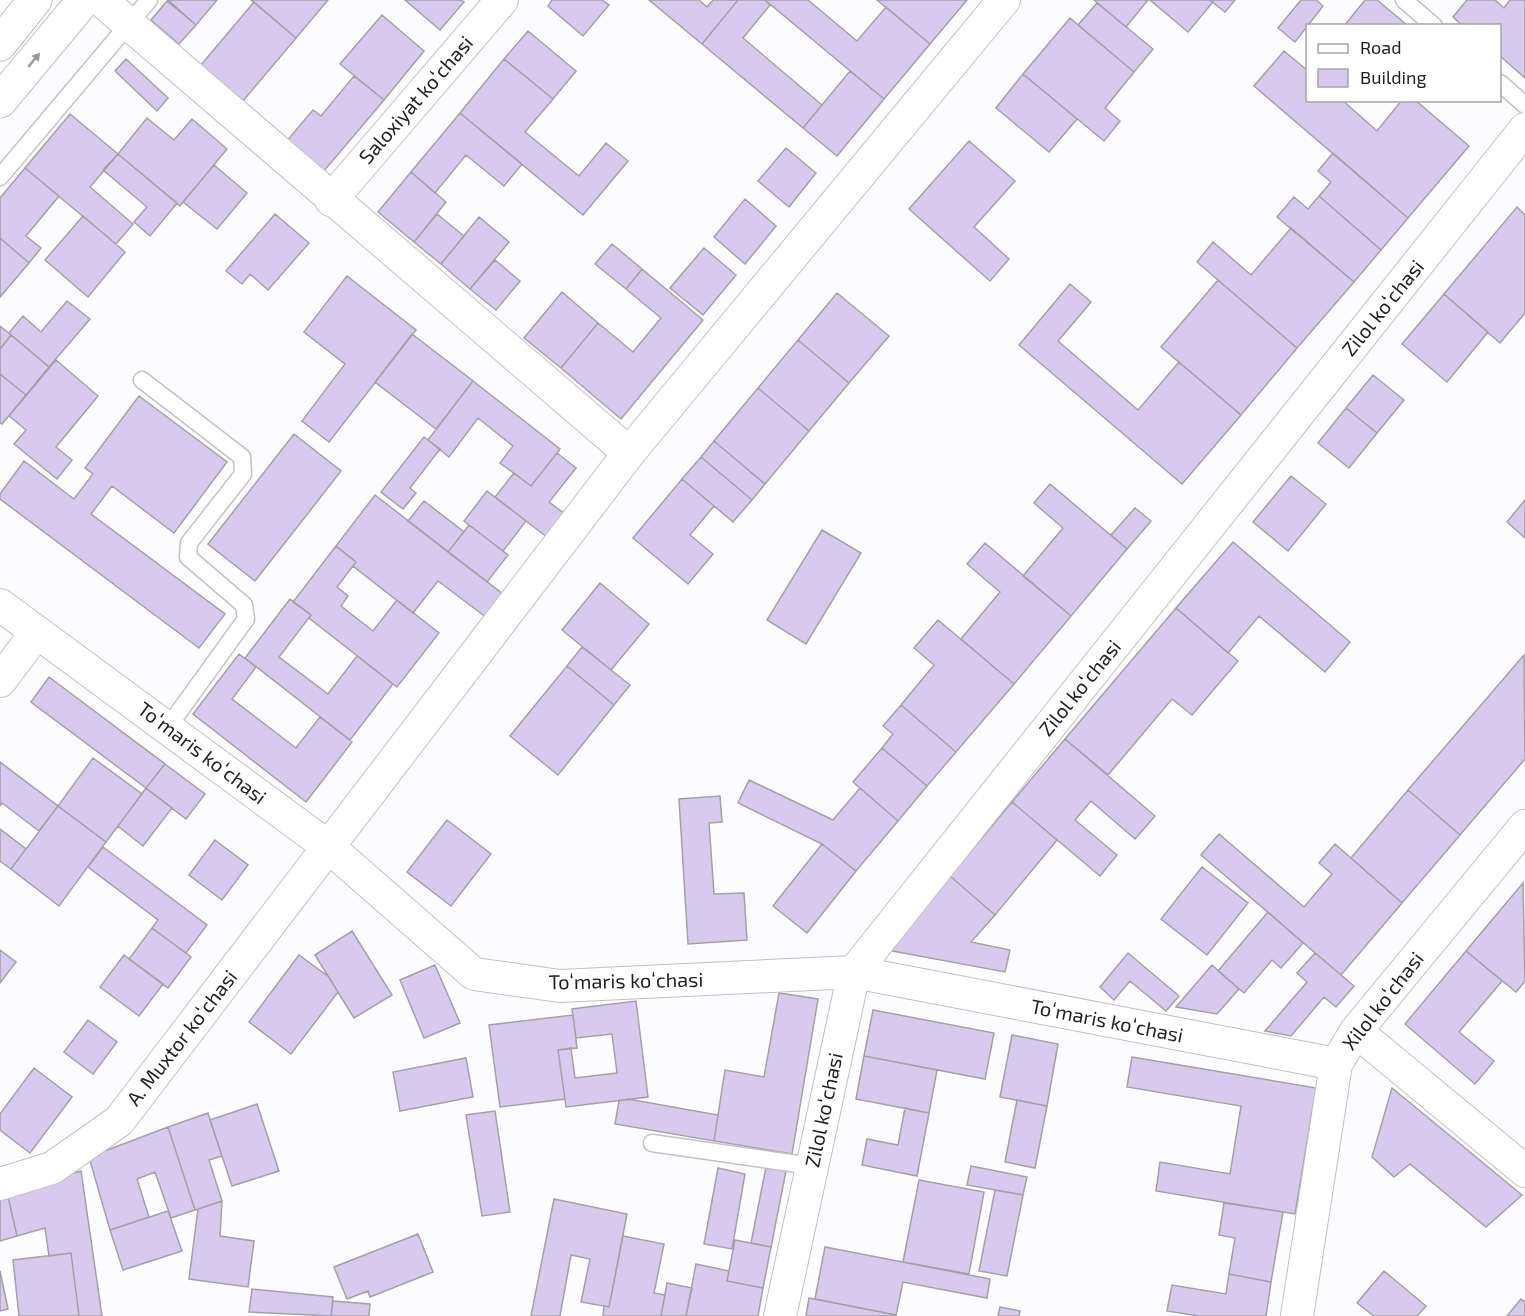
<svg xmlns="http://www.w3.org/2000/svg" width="1525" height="1316" viewBox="0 0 1525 1316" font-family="'Exo 2',sans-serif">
<rect width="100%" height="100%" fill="#fcfbfe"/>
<path fill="#d8caee" stroke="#a3a1a8" stroke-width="1.5" d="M168 0H217L196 25Z
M251 0H328L296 38Z
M405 0H461L464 2 440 30Z
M552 0H602L609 5 583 36 548 6Z
M649 0H699L707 7 713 0H738L702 44Z
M738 0H765L770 5 743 38 822 105 803 128 702 44Z
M765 0H808L857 41 886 7 930 44 884 99Z
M877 0H967L930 44Z
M1094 0H1148L1126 27Z
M1150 0H1210L1213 2 1188 32Z
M1210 0H1235L1225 12Z
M1301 0H1316L1323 6 1295 42 1278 28Z
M1365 0H1377L1408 26H1344Z
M1467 0H1495L1504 8 1510 0H1525V78L1500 56V26H1463L1453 17Z
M167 1 196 25 179 44 151 20Z
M254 2 296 38 243 101 201 65Z
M1097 3 1153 49 1134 72 1078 25Z
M382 15 424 51 384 100 340 64Z
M1070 18 1134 72 1105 108 1120 121 1104 141 1023 74Z
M528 31 576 71 553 99 504 59Z
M1284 51 1308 71V100H1342L1377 131 1402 100H1415L1469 146 1408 218 1254 86Z
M126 59 168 98 157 111 115 71Z
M504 59 553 99 525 132 579 176 606 143 628 161 583 215 460 113Z
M850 71 884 99 837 156 803 128Z
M1023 74 1077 119 1049 152 996 108Z
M354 76 384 100 323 172 286 142 313 110 321 116Z
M460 113 522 164 504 186 466 155 435 193 411 172Z
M70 114 118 154 90 187 133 224 116 244 25 168Z
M147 118 174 140 192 119 227 149 180 206 118 154Z
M969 141 1015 181 974 227 1009 259 990 281 909 209Z
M786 148 816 173 789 207 758 181Z
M1333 153 1408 218 1381 250 1319 196 1331 182 1318 171Z
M118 154 177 203 150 236 134 222 147 207 103 170Z
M214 165 247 193 217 229 183 202Z
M25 168 59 196 26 236 41 248 29 263 0 238V198Z
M411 172 446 202 414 242 378 212Z
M1319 196 1381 250 1354 282 1277 217 1294 197 1308 209Z
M745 199 776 226 745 264 714 237Z
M1517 207 1525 215V313L1500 343 1444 294Z
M275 214 309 243 268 290 250 274 242 284 226 271Z
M437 214 464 236 441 264 414 242Z
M83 216 125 252 88 297 45 260Z
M479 217 509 242 470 289 441 264Z
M1291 228 1354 282 1297 348 1197 262 1213 242 1251 275Z
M0 238 29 263 0 297Z
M612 244 642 269 626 289 595 264Z
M704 248 736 275 703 315 670 288Z
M495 260 520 281 496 310 470 289Z
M642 269 703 320 621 419 561 368 598 323 633 352 661 318 626 289Z
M347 276 416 330 329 442 302 421 345 364 304 332Z
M1218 280 1297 348 1241 415 1161 347Z
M1070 284 1091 302 1058 341 1138 410 1179 362 1241 415 1182 484 1019 345Z
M562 292 598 323 561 368 524 338Z
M837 293 889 336 849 383 798 340Z
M1444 294 1488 332 1447 382 1402 344Z
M67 301 90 319 49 367 9 333 23 316 41 332Z
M0 326 11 335 0 349Z
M412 334 473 381 436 429 375 382Z
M11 335 49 367 26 395 0 374V349Z
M798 340 849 383 809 431 758 388Z
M56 360 98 396 56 447 72 460 57 479 14 444 26 430 9 416Z
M0 374 26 395 2 424 0 423Z
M1373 375 1404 400 1377 433 1346 408Z
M473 381 560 449 531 486 500 463 513 446 478 418 449 457 428 440Z
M758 388 809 431 765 484 714 441Z
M139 396 227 462 174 533 112 486 91 514 225 614 199 648 0 499V494L24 461 74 499 93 474 85 468Z
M1346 408 1377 433 1349 468 1318 443Z
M294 434 341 471 255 581 208 544Z
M424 437 440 449 410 488 416 493 403 509 381 492Z
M714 441 765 484 752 500 701 457Z
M557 453 576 468 549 502 565 514 547 537 495 497 514 473 531 486Z
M701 457 752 500 733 522 682 479Z
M1291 476 1326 504 1288 551 1253 522Z
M682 479 714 506 690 535 713 554 688 584 633 538Z
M1050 484 1127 549 1071 616 1023 576 1063 528 1034 503Z
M487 491 526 521 503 551 464 521Z
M375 495 508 598 491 621 438 581 413 613 353 566 356 562 336 546Z
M1525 500V538L1507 522Z
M424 501 464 532 448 552 408 521Z
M1135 508 1151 521 1127 549 1111 535Z
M469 525 508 555 487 582 448 552Z
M822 530 861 553 806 644 767 620Z
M1233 542 1350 642 1325 672 1259 616 1228 653 1176 608Z
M985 543 1071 616 1014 684 961 639 1000 592 967 564Z
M336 546 356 562 337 587 348 596 341 606 373 631 397 600 439 633 397 687 309 618 311 615 293 602Z
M600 583 649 624 611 670 562 630Z
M290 599 311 615 279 657 328 694 357 656 393 684 350 740 245 658Z
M1176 608 1238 661 1192 715 1172 699 1108 775 1065 739Z
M938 620 1014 684 956 752 901 705 934 665 914 648Z
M582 647 630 685 614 705 567 666Z
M239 654 256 667 232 699 296 748 320 717 352 742 306 802 193 714Z
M1524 655 1525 759 1460 835 1408 790Z
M567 666 614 705 558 775 510 736Z
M49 677 165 764 146 788 31 702Z
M901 705 956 752 927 786 882 748 893 734 883 726Z
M1065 739 1155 816 1135 839 1091 801 1075 820 1117 855 1100 876 1012 802Z
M882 748 927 786 898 821 853 782Z
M93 758 142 794 106 842 58 806Z
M0 762 58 806 39 831 2 803 0 806Z
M165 764 205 794 186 819 146 788Z
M749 780 833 820 860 788 898 821 856 871 822 844 738 803Z
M146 788 172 808 143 846 118 826Z
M1408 790 1460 835 1402 903 1351 858Z
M720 796 722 822 709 823 714 894 744 893 747 940 688 944 679 799Z
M1012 802 1057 840 995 915 950 876Z
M58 806 106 842 59 906 11 869Z
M447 820 491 854 451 906 407 872Z
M0 829 26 849 11 869 0 861Z
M1219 834 1304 907 1332 874 1319 863 1335 844 1402 903 1341 975 1201 855Z
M215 840 248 865 222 900 189 875Z
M822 844 856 871 807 933 773 906Z
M103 847 207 925 186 953 152 928 158 920 88 867Z
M1202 867 1248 903 1207 955 1161 919Z
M950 876 995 915 971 942 1010 950 1005 972 887 950Z
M1523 883 1525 981 1516 992 1466 951Z
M1268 912 1303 943 1281 968 1272 960 1244 993 1218 971Z
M152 928 191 957 168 988 129 959Z
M352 931 392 995 354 1018 315 955Z
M0 950 16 962 0 983Z
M1466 951 1502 981 1459 1032 1494 1061 1475 1084 1405 1024Z
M1128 953 1179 996 1166 1011 1130 981 1114 1000 1100 987Z
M1315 953 1354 986 1336 1007 1324 997 1291 1036 1265 1031 1307 982 1297 973Z
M124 955 163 984 139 1016 100 987Z
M299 955 329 977 338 992 291 1054 249 1022Z
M435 965 460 1023 424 1038 400 980Z
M1212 965 1239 989 1217 1014 1176 1007Z
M779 993 818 999 792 1154 714 1141 725 1070 764 1077Z
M636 1001 648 1097 566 1107 558 1050 571 1048 575 1078 617 1073 612 1034 576 1038 572 1009Z
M873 1010 994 1033 985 1079 864 1056Z
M573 1015 577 1048 558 1050 565 1099 500 1107 489 1025Z
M88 1020 117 1042 93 1074 64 1052Z
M1012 1035 1058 1044 1047 1106 1000 1097Z
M864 1056 937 1070 929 1113 856 1099Z
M1132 1057 1316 1088 1295 1214 1156 1191 1160 1162 1230 1174 1241 1106 1127 1087Z
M466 1058 473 1097 400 1111 393 1072Z
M34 1068 72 1097 30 1153 0 1130V1114Z
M1392 1088 1522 1195 1486 1227 1410 1164 1394 1177 1372 1157Z
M628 1099 718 1115 714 1141 615 1124 619 1101Z
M1017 1100 1047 1106 1035 1168 1005 1162Z
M257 1104 279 1171 232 1186 210 1120Z
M905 1108 929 1113 917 1176 862 1165 867 1139 898 1145Z
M495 1111 510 1212 482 1216 466 1115Z
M208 1113 222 1156 209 1160 222 1201 195 1210 168 1127Z
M168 1127 195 1210 171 1218 155 1172 137 1179 149 1217 110 1230 89 1157Z
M971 1166 1027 1177 1023 1195 967 1185Z
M766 1167 786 1171 771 1247 751 1243Z
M718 1168 745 1174 732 1249 704 1244Z
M81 1171 102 1316H79L71 1253 49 1256 45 1228 17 1236 7 1192Z
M919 1180 984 1192 969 1274 903 1262Z
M995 1190 1023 1195 1007 1276 979 1271Z
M7 1192 17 1236 0 1241V1194Z
M554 1199 627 1214 609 1307 581 1302 590 1259 571 1255 560 1316H531Z
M222 1201 220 1236 254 1241 248 1287 189 1279 198 1209Z
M1224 1203 1283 1212 1271 1282 1229 1274 1235 1238 1219 1235Z
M168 1211 182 1251 123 1270 110 1230Z
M418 1234 433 1272 370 1297 368 1291 347 1299 334 1267Z
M623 1236 664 1244 654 1293 665 1295 661 1316H603L604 1306 609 1307Z
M735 1240 771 1247 763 1288 727 1281Z
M825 1247 990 1279 987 1298 903 1282 896 1315 815 1299Z
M71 1253 79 1316H19L13 1260Z
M696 1264 729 1271 727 1281 763 1288 758 1316H686Z
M0 1271 8 1309 0 1311Z
M1384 1271 1426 1306 1417 1316H1374L1357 1303Z
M1229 1274 1271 1282 1266 1316H1199L1167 1311 1172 1285 1226 1294Z
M667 1283 692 1288 686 1316H661Z
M252 1289 333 1297 331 1316 249 1312Z
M809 1298 896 1315V1316H806Z
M1521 1299 1525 1302V1316H1507Z
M333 1301 370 1304 369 1316H331Z
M1000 1307 1020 1311 1019 1316H998Z"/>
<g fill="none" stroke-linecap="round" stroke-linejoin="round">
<g stroke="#c3c0c7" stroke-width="19">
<path id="lane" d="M1404 0 1434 26
M1500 83 1525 105
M0 177 149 0
M142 380 242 457 243 474 189 543 188 557 244 605 246 619 168 727
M652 1143 812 1166"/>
</g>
<g stroke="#c3c0c7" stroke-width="34">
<path id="street" d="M101 0 629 453
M331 200 502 0
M0 605 330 848 474 974 560 986 854 972 1336 1064
M0 681 37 632
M1356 1031 1525 1171
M0 1184 52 1168 119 1121 629 453 1004 0
M780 1316 854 972 1525 129
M1297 1316 1336 1064 1356 1031 1525 826"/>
</g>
<g stroke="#c3c0c7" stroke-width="35">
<path id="primary" d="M0 44 35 0
M0 101 84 0"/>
</g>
<use href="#lane" stroke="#fff" stroke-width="16"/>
<use href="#street" stroke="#fff" stroke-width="32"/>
<use href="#primary" stroke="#fff" stroke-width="33"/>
</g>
<defs><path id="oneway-solid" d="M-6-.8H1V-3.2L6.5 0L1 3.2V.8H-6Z" transform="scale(1.5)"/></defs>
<use fill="#9a9a9b" href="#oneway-solid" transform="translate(34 60) rotate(-50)"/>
<g text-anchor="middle" stroke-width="4.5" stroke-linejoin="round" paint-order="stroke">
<g font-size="20" fill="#1f1e21" stroke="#fff">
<text transform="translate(416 100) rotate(-49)" y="7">Saloxiyat koʻchasi</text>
<text transform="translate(1383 308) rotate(-51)" y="7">Zilol koʻchasi</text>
<text transform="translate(1080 688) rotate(-51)" y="7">Zilol koʻchasi</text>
<text transform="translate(202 753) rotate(37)" y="7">Toʻmaris koʻchasi</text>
<text transform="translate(626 981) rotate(-1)" y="7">Toʻmaris koʻchasi</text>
<text transform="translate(1383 1001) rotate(-52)" y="7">Xilol koʻchasi</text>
<text transform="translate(1107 1021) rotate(11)" y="7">Toʻmaris koʻchasi</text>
<text transform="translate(182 1038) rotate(-52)" y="7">A. Muxtor koʻchasi</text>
<text transform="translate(824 1110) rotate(-78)" y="7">Zilol koʻchasi</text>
</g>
</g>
<rect x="1306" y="24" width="195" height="78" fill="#ffffff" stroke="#a5a5a6" stroke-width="1.5"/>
<rect x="1318" y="44" width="30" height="9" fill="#ffffff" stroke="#a5a5a6" stroke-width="1.5"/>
<text x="1360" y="54" font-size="18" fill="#1f1e21">Road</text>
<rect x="1318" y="69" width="30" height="18" fill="#d8caee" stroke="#a5a5a6" stroke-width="1.5"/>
<text x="1360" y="84" font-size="18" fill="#1f1e21">Building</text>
</svg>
